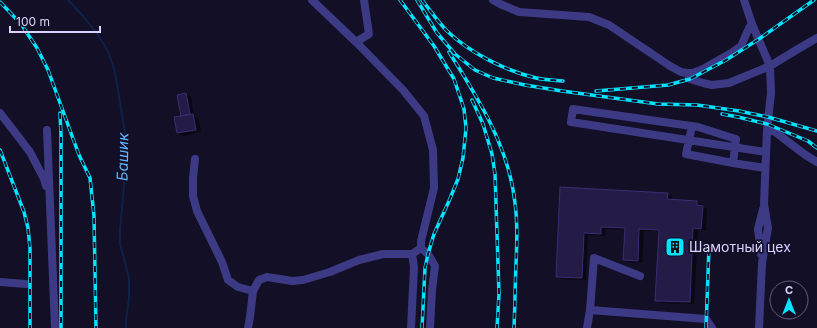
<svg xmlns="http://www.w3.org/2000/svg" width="817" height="328" viewBox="0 0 817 328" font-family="Inter,sans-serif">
<rect width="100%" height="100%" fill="#130f26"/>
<path fill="#0007" d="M186 94 191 97 194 116 198 118 201 132 183 136 178 133Z
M561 188 667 194 672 196V200L697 202 701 204V206L707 209 706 231 698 230 694 304 661 303 656 300 660 231H644L642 263 629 262 624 259 626 230 606 229 605 236 588 235 586 280 562 279 557 276Z"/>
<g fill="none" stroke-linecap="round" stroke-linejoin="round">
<path stroke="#0c2248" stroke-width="2" d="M68 0 82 15 98 35 108 51 115 72 125 133 124 186 120 230V244L129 278V297L126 321V328"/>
</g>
<path fill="#241b47" stroke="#3b2d73" d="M186 93 190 114 181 116 177 95Z
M193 114 196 130 177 133 174 117Z
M560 187 668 193 667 199 697 201V205L703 206 701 229 693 228 690 302 655 301 659 230 639 229 638 261 623 260 625 228 601 227V234L584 233 582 278 556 277Z"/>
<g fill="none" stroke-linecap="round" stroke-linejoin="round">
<path stroke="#3d3a85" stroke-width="8" d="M312 0 356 42 369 34 364 0
M493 0 500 4 519 12 589 17 609 25 670 66 681 72 687 73H693L703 69 733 52 741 46 749 28 752 24
M744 0 752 24 770 66 771 93 767 130 764 204 768 228 762 263 759 328
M356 42 403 90 424 116 433 150 434 188 421 241V248L428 254 435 266 432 290 430 328
M687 73 690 79 703 83 712 85 729 83 770 66 798 49 817 38
M0 113 30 152 44 179 46 186
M692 126 686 154 733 163 765 168
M47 130 55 328
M767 130 774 131 804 154 817 162
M195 159 193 178V196L197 211 222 262 228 280 238 287 253 291
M733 163 736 139 698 127 573 109 571 122 766 152
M761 254 758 229 763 209
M0 282 26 284
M590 310 706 319 712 328
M248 328 250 317 253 291 259 280 267 277 292 281 303 280 330 272 359 260 383 254H412L421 248
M411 328 414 267 412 254
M587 328 590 310 594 258 640 276"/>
<g stroke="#00e5ff" stroke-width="3.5">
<path id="rail" d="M400 0 434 46 454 79 464 109 466 128 463 158 458 179 449 201 434 234 428 254 425 268 422 328
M417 0 437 33 455 54 475 70 493 78 525 85 562 91 658 104 697 105 739 111 768 117 817 131
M422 0C430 10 438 22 447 31 470 53 506 71 536 78 545 80 554 80 563 81
M0 2 21 24 37 48 48 70 79 155 90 178 94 216 96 328
M449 52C478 98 509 147 515 203 518 224 517 244 516 264 515 285 515 307 514 328
M596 91 668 85 690 79 726 60 759 39 814 0
M472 100 483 124 492 154 495 174 499 294 497 328
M60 113 61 135V328
M722 114 738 117 767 124 808 141 817 148
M0 150 24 212 28 228 30 248V328
M706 328 709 247"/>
</g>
<use href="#rail" stroke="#130f26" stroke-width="2" stroke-dasharray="6" stroke-linecap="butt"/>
</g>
<defs>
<g id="building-square" transform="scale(1)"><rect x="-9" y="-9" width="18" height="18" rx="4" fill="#00e5ff" stroke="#130f26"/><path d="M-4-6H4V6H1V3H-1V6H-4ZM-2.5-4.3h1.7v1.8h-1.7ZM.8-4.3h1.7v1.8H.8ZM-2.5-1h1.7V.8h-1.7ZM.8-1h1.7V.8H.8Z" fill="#111"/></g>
</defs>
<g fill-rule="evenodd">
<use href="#building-square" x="675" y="247"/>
</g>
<g text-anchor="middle" stroke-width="3.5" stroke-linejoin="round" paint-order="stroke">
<g font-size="14" fill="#d9d4ff" stroke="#130f26" text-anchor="start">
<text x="689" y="252">Шамотный цех</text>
</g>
<g font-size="15" font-style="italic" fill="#62b6ff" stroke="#130f26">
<text transform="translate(123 157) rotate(-89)" y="5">Башик</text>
</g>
</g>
<g transform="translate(789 300)"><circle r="19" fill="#130f26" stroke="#625e7d"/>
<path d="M0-3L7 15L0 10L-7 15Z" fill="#00e5ff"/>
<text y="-6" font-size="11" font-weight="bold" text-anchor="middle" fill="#d9d4ff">С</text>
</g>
<path d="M10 26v6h90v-6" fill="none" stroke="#d9d4ff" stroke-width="2"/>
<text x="16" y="26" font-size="12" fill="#d9d4ff" stroke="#130f26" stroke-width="3" paint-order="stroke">100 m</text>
</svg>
